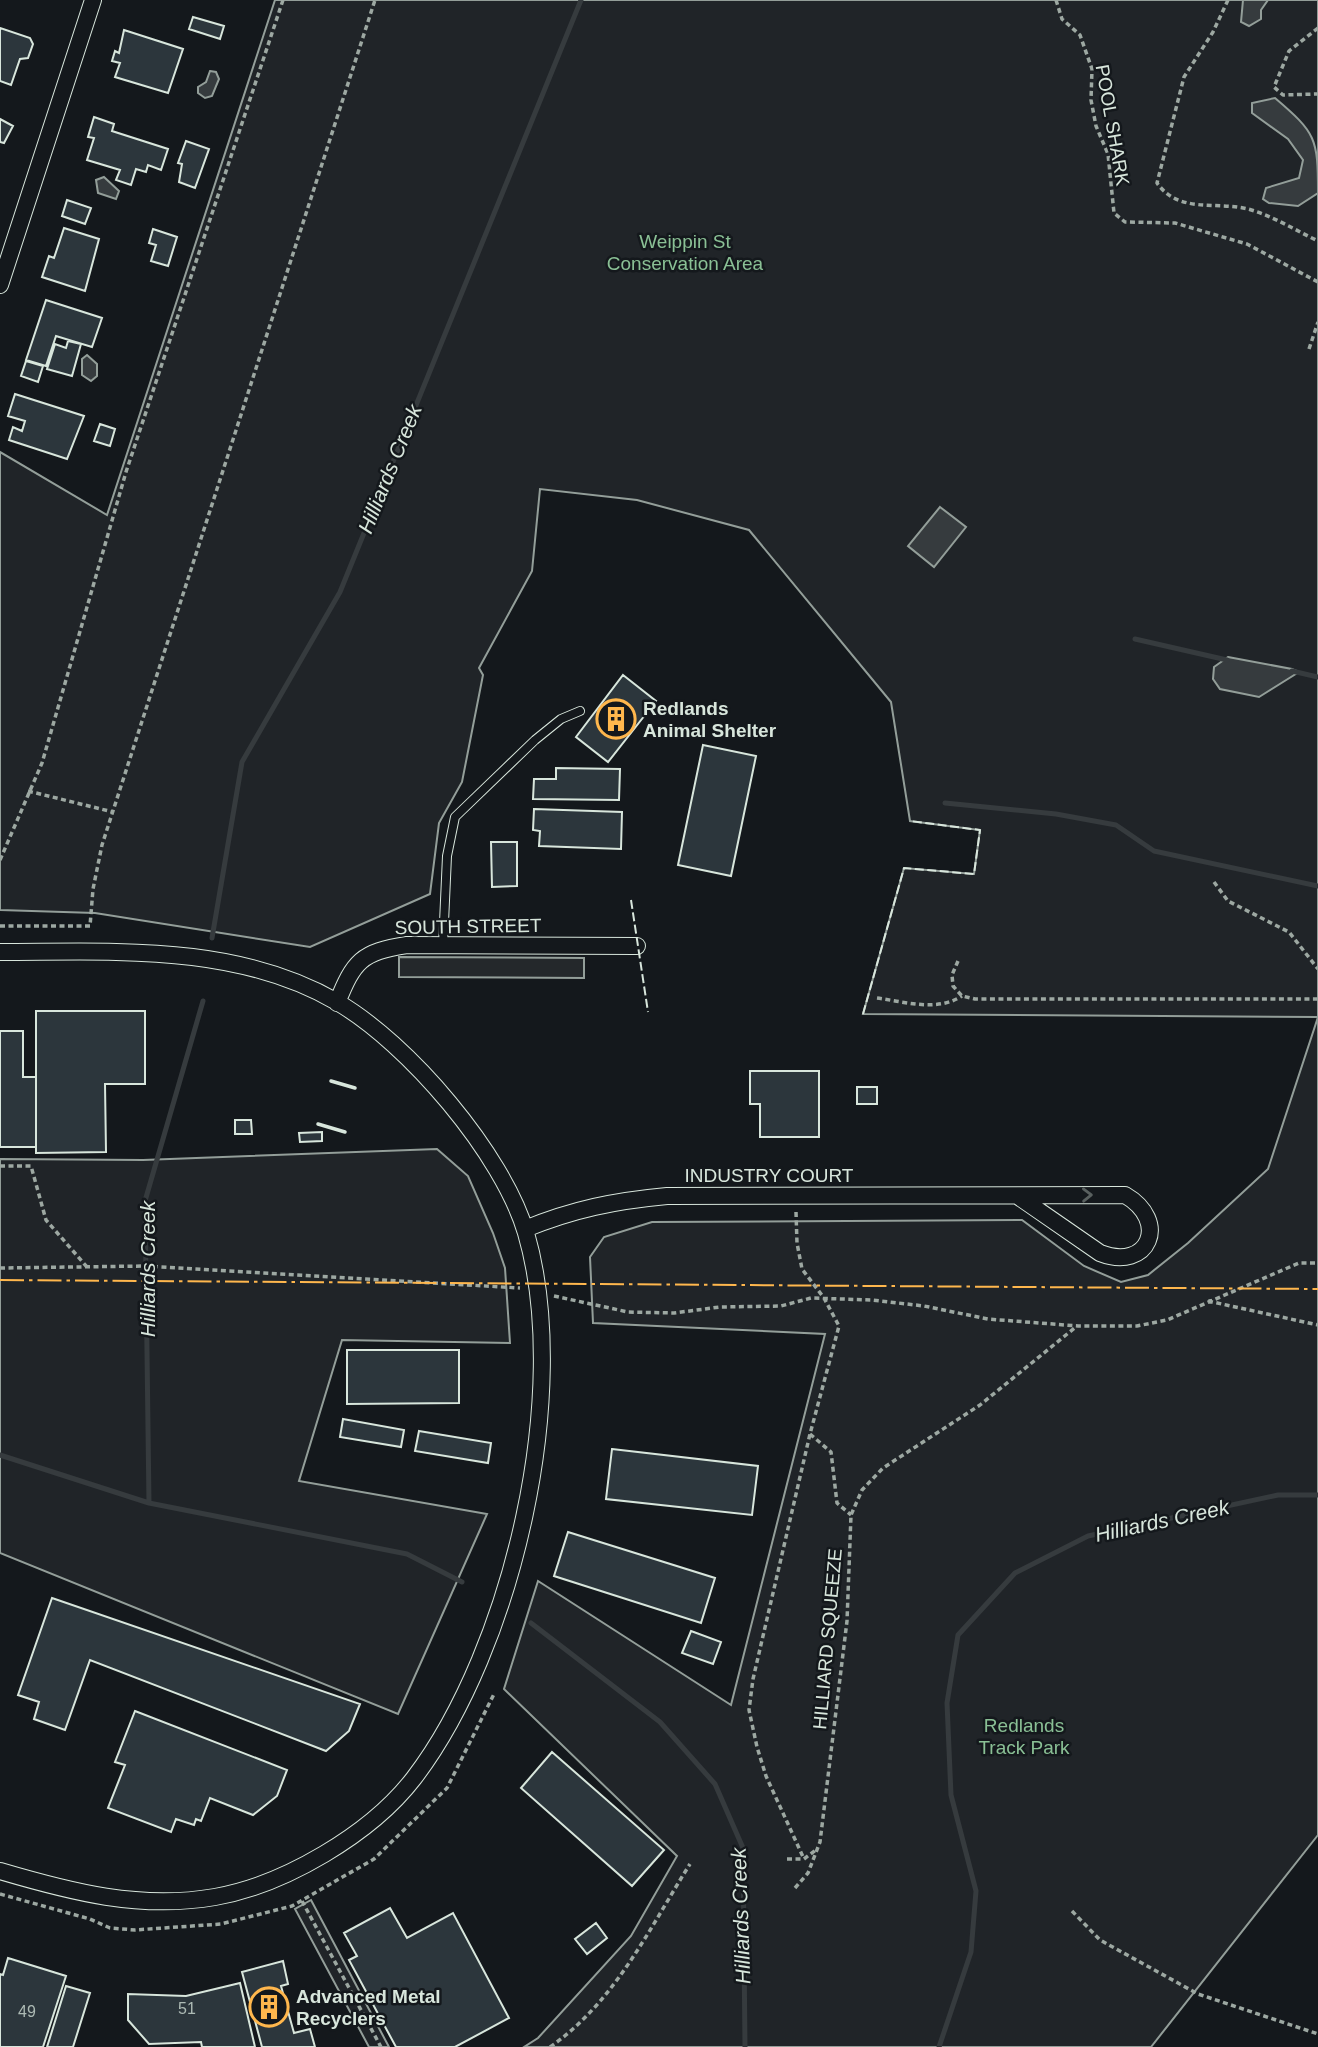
<svg xmlns="http://www.w3.org/2000/svg" width="1318" height="2047" viewBox="0 0 1318 2047" font-family="Arial,sans-serif">
<rect width="100%" height="100%" fill="#14181c"/>
<path fill="#202428" stroke="#939e99" stroke-width="2" d="M275 0H1318V1017L863 1014 904 868 974 874 980 830 910 821 891 702 749 530 637 500 540 489 532 571 479 668 483 675 462 782 439 823 430 894 310 947 95 913 0 910V452L107 515Z
M1318 1017V1835L1151 2047H524L538 2038 631 1936 677 1856 504 1689 538 1581 731 1705 825 1334 593 1323 590 1257 604 1237 652 1222 1022 1220 1084 1266 1121 1282 1148 1275 1188 1243 1268 1169Z
M437 1149 468 1176 493 1233 505 1268 510 1343 342 1340 299 1481 487 1514 398 1714 0 1553V1159L143 1160Z
M311 1900 389 2047H369L295 1909Z"/>
<path fill="#24282b" stroke="#939e99" stroke-width="2" d="M399 957 584 958V978L399 977Z"/>
<path fill="#363b3e" stroke="#939e99" stroke-width="2" d="M1243 0H1268L1261 10V19L1249 26 1241 22Z
M210 71 216 72 219 79 212 96 205 98 198 93V87L206 82Z
M1275 98C1316 133 1318 138 1318 193L1298 206 1269 203 1263 199 1266 188 1299 178 1303 160 1288 139 1252 113V103Z
M104 177 119 191 116 199 98 193 96 180Z
M87 355 97 364V376L91 381 82 375V359Z
M940 507 966 527 934 567 908 546Z
M1228 657 1292 669 1299 672 1259 697 1220 689 1213 679 1214 667Z"/>
<g fill="none" stroke-linecap="round" stroke-linejoin="round">
<path stroke="#363b3e" stroke-width="5" d="M1135 639 1227 660
M1292 671 1318 677
M945 803 1056 814 1116 825 1154 851 1318 886
M212 938 242 762 340 592 581 0
M0 1455 149 1503 407 1554 462 1582
M149 1503 145 1201 203 1001
M531 1623 660 1722 715 1784 743 1848 745 2047
M939 2047 971 1952 976 1891 951 1795 947 1703 958 1635 1015 1573 1088 1536 1278 1495H1318"/>
</g>
<path fill="#2c363c" stroke="#d8e6dc" stroke-width="2" d="M193 17 224 26 220 39 189 29Z
M0 28 30 38 33 44 28 58 20 59 11 85 0 81Z
M124 30 183 49 168 93 115 77 120 63 112 61 115 51 119 53Z
M94 117 114 124 112 131 168 149 161 170 148 165 146 172 136 169 131 185 116 180 120 170 87 160 94 138 88 137Z
M0 119 13 126 4 143 0 142Z
M186 141 209 149 195 188 179 182 182 164 178 163Z
M67 200 91 208 85 224 62 216Z
M64 228 99 239 85 291 42 277 49 256 54 258Z
M153 229 177 237 168 266 151 261 156 245 149 243Z
M46 300 102 318 92 347 56 336 46 366 26 360Z
M68 341 81 344 72 376 47 369 55 344 66 348Z
M26 361 43 366 38 382 21 376Z
M15 394 84 416 67 459 9 440 13 427 22 431 25 421 8 416Z
M100 424 115 429 110 446 94 441Z
M623 675 656 701 608 762 576 737Z
M703 745 756 756 731 876 678 865Z
M556 768 620 769 619 800 533 799 534 779H556Z
M534 809 622 812 621 849 539 846 540 831 533 830Z
M491 842H517V886L492 887Z
M36 1011H145V1084H105L106 1152 36 1153Z
M0 1031H23V1077H36V1147H0Z
M750 1071H819V1137H760V1104H750Z
M857 1087H877V1104H857Z
M235 1120H251L252 1134H235Z
M322 1132V1141L300 1142 299 1133Z
M347 1350H459V1403L347 1404Z
M343 1419 404 1430 401 1447 340 1437Z
M419 1431 491 1443 488 1463 415 1451Z
M612 1449 758 1466 752 1515 606 1499Z
M568 1532 715 1578 701 1623 554 1576Z
M52 1598 360 1704 349 1731 326 1751 90 1660 65 1730 34 1719 39 1702 18 1695Z
M691 1631 721 1642 713 1664 682 1653Z
M135 1711 287 1770 277 1796 253 1815 210 1798 201 1821 196 1819 194 1825 176 1819 171 1832 108 1808 125 1765 115 1762Z
M552 1752 664 1850 632 1886 521 1788Z
M390 1908 407 1938 453 1913 509 2018 455 2047H396L349 1960 357 1956 344 1933Z
M596 1923 607 1938 587 1954 575 1939Z
M8 1958 66 1976 43 2047H0V1974L3 1975Z
M283 1961 288 1984 281 1986 294 2033 310 2029 315 2047H262L242 1972Z
M240 1983 255 2047H202L201 2042 149 2044 128 2020V1994L186 1996Z
M66 1986 90 1993 73 2047H47Z"/>
<g fill="none" stroke-linecap="round" stroke-linejoin="round">
<g stroke="#d8e6dc" stroke-width="10">
<path id="service" d="M443 945 447 856 455 817 535 740 561 719 580 711"/>
</g>
<g stroke="#d8e6dc" stroke-width="18">
<path id="minor" d="M0 285 93 0
M0 952C113 952 235 943 337 1002 408 1043 503 1154 526 1233 572 1391 513 1648 414 1778 371 1834 284 1885 215 1897 140 1910 71 1892 0 1871
M337 1003C354 961 361 952 407 945L637 946
M525 1229C574 1209 614 1201 667 1196L1125 1195C1170 1221 1149 1272 1100 1253L1019 1197"/>
</g>
<path stroke="#9da8a2" stroke-width="3.5" stroke-dasharray="5 3.5" stroke-linecap="butt" d="M1056 0 1062 19 1080 35 1092 69 1091 100 1096 126 1108 154 1114 213 1125 222 1175 223 1247 244 1318 282
M1228 0 1213 32 1184 77 1157 183C1179 214 1215 201 1248 209 1273 216 1295 230 1318 241
M1318 28 1289 51 1274 87 1283 95 1318 94
M1309 349 1318 322
M28 791 113 812
M0 860 42 763 126 472 283 0
M1214 882 1228 901 1289 932 1318 969
M0 926H90L93 889 102 845 375 0
M958 961 952 975 953 986 962 996 975 999H1318
M877 998C906 1002 937 1012 962 996
M0 1166H31L46 1220 87 1267
M796 1212 797 1243 802 1269 824 1298 839 1326 810 1434 753 1679 749 1710 757 1747 766 1776 804 1859
M0 1268 146 1266 520 1288
M554 1296 628 1312 674 1313 720 1307 781 1306 811 1298 872 1300 924 1306 988 1319 1078 1326H1137L1167 1320 1299 1263H1318
M1208 1301 1318 1325
M810 1434 831 1452 837 1503 851 1515
M787 1859H804L817 1849
M795 1888 808 1873 820 1842 847 1621 851 1515 862 1490 883 1468 980 1405 1077 1326
M0 1894 90 1919 110 1928 135 1930 221 1924 292 1906 374 1859 447 1788 495 1692
M302 1901 381 2047
M1072 1911 1100 1940 1198 1994 1318 2034
M550 2047C615 2002 649 1929 690 1864"/>
<use href="#service" stroke="#14181c" stroke-width="8"/>
<use href="#minor" stroke="#14181c" stroke-width="16"/>
<path stroke="#d8e6dc" stroke-width="2" stroke-dasharray="9 3.5" stroke-linecap="butt" d="M631 900 648 1012
M863 1014 904 868 974 874 980 830 910 821"/>
<path stroke="#d8e6dc" stroke-width="3.5" d="M331 1081 355 1088
M318 1124 345 1132"/>
<path stroke="#ffb74d" stroke-width="2" stroke-dasharray="24 5 3.5 5" stroke-linecap="butt" d="M0 1280 1318 1289"/>
</g>
<defs><path id="oneway-chevron" d="M-2-3.5L2.5 0L-2 3.5" fill="none" stroke-width="1.6" stroke-linecap="round" stroke-linejoin="round" transform="scale(1.75)"/></defs>
<use stroke="#59605f" href="#oneway-chevron" transform="translate(1087 1195) rotate(-1)"/>
<defs>
<g id="building-ring" transform="scale(2.0125)"><circle r="9.5" fill="#14181c" stroke="#ffb74d" stroke-width="1.5"/><path d="M-4-6H4V6H1V3H-1V6H-4ZM-2.5-4.3h1.7v1.8h-1.7ZM.8-4.3h1.7v1.8H.8ZM-2.5-1h1.7V.8h-1.7ZM.8-1h1.7V.8H.8Z" fill="#ffb74d"/></g>
</defs>
<g fill-rule="evenodd">
<use href="#building-ring" x="616" y="719"/>
<use href="#building-ring" x="269" y="2007"/>
</g>
<g text-anchor="middle" stroke-width="5" stroke-linejoin="round" paint-order="stroke">
<g font-size="16" fill="#adbab4">
<text x="187" y="2014">51</text>
<text x="27" y="2017">49</text>
</g>
<g font-size="19" fill="#d8e6dc" stroke="#14181c">
<text transform="translate(1113 125) rotate(80)" y="7">POOL SHARK</text>
<text transform="translate(468 926) rotate(-1)" y="7">SOUTH STREET</text>
<text x="769" y="1182">INDUSTRY COURT</text>
<text transform="translate(827 1639) rotate(-85)" y="7">HILLIARD SQUEEZE</text>
</g>
<g font-size="19" fill="#8ac095" stroke="#14181c">
<text x="685" y="248">Weippin St<tspan x="685" dy="22">Conservation Area</tspan></text>
<text x="1024" y="1732">Redlands<tspan x="1024" dy="22">Track Park</tspan></text>
</g>
<g font-size="19" font-weight="bold" fill="#d8e6dc" stroke="#14181c" text-anchor="start">
<text x="643" y="715">Redlands<tspan x="643" dy="22">Animal Shelter</tspan></text>
<text x="296" y="2003">Advanced Metal<tspan x="296" dy="22">Recyclers</tspan></text>
</g>
<g font-size="21" font-style="italic" fill="#d8e6dc" stroke="#14181c">
<text transform="translate(390 469) rotate(-68)" y="7">Hilliards Creek</text>
<text transform="translate(148 1269) rotate(-90)" y="7">Hilliards Creek</text>
<text transform="translate(1162 1521) rotate(-12)" y="7">Hilliards Creek</text>
<text transform="translate(741 1916) rotate(-92)" y="7">Hilliards Creek</text>
</g>
</g>
</svg>
